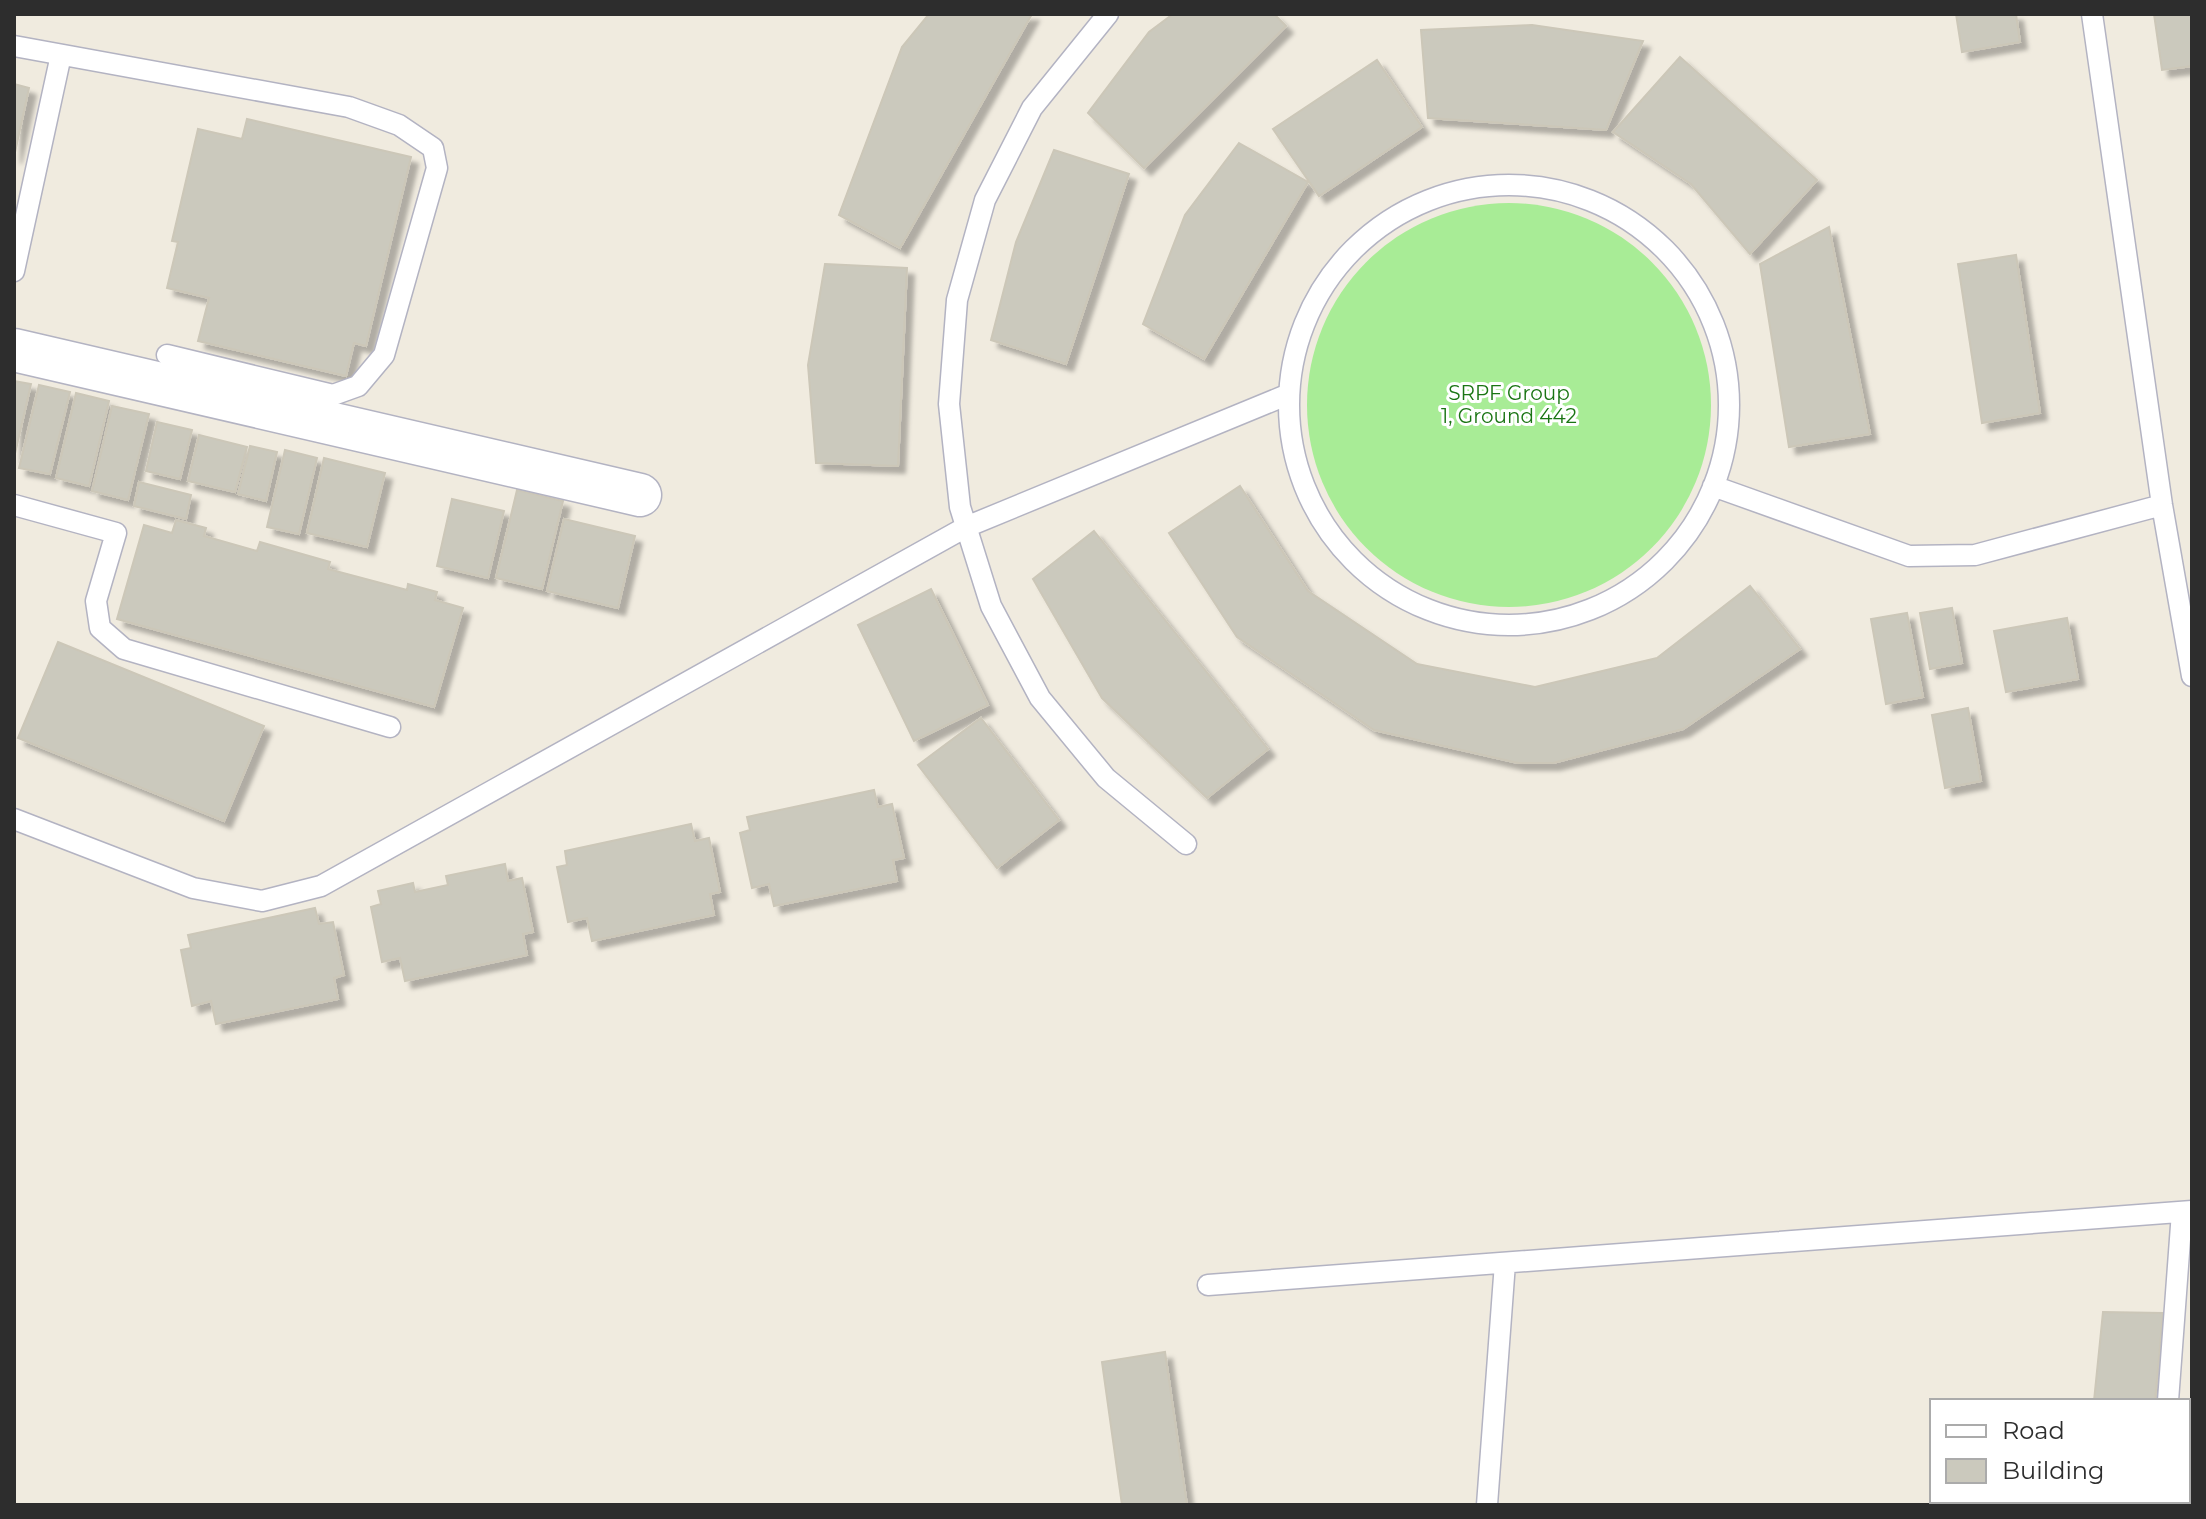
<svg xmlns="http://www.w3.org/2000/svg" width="2206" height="1519" viewBox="0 0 2206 1519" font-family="Montserrat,sans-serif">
<defs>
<filter id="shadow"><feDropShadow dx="7" dy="7" stdDeviation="2" flood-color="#0004"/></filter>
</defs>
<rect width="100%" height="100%" fill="#f0ebdf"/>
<path fill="#a8ec96" d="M1307 405a202 202 0 1 1 404 0a202 202 0 1 1-404 0Z"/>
<path fill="#cbc9bd" stroke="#ccc7b8" stroke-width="2" filter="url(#shadow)" d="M929 14H1032L900 248 839 215 902 47Z
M1173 14H1274L1286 26 1144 168 1088 113 1149 32Z
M1956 14H2016L2020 42 1962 52Z
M2154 14H2192V66L2162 70Z
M1532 25 1643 41 1606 130 1428 118 1421 30Z
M1680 57 1817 180 1750 254 1691 184 1613 132Z
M1377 60 1422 127 1319 196 1273 129Z
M14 84 29 88 14 157Z
M247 119 411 157 366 346 354 343 346 376 198 341 209 298 167 288 178 242 172 241 198 129 242 139Z
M1239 143 1308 182 1204 359 1143 324 1185 215Z
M1054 150 1129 174 1066 364 991 340 1016 242Z
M1829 227 1870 434 1789 447 1760 264Z
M2016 255 2040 413 1982 423 1958 264Z
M825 264 907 268 898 466 816 463 808 365Z
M14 381 31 384 14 458Z
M39 385 70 392 50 474 19 468Z
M76 393 109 401 89 486 56 478Z
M112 406 149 414 128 500 92 491Z
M157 422 192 430 180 479 146 471Z
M199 435 247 447 235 492 188 481Z
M250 446 277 452 266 501 238 494Z
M285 450 317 458 299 534 267 527Z
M324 458 385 473 367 547 307 533Z
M139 482 191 495 186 519 134 506Z
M1240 486 1308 591 1417 664 1535 687 1657 658 1750 586 1800 649 1683 729 1553 763H1518L1374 730 1237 637 1169 533Z
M517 490 563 501 542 589 496 578Z
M452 499 504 511 488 578 437 566Z
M564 519 635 536 618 608 547 591Z
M176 520 206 528 204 536 257 551 260 542 330 562 328 569 407 590 408 584 437 592 435 600 463 608 434 707 117 619 144 525 172 533Z
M1094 531 1268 749 1207 798 1102 698 1033 579Z
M931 589 988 705 914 741 858 625Z
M1952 608 1962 663 1930 669 1920 613Z
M1907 613 1923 697 1886 704 1871 619Z
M2067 618 2078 679 2006 692 1994 631Z
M58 642 264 726 224 821 18 738Z
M1968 708 1981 781 1945 788 1932 715Z
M981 718 1059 820 997 868 918 765Z
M874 790 878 807 892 804 904 858 893 860 897 881 774 906 769 884 752 888 740 833 750 830 747 817Z
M691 824 695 841 709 838 720 892 710 894 714 915 592 941 587 918 568 922 557 867 567 865 565 851Z
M505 864 508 881 522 878 533 932 523 934 527 955 405 981 400 958 382 962 371 907 381 904 378 891 413 883 415 892 448 885 446 876Z
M315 908 319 924 333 922 344 975 334 978 338 999 216 1024 211 1001 192 1006 181 950 191 948 188 935Z
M2103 1312 2163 1313 2155 1401H2094Z
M1165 1352 1187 1505H1122L1102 1362Z
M2085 1501H2146L2145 1505H2085Z"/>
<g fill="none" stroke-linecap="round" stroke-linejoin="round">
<g stroke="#b3b3c2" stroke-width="23">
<path id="lane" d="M1108 14 1032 108 985 200 957 300 949 404 960 507 991 606 1040 698 1106 778 1186 844
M2092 14 2162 505 2192 676
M14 46 349 107 399 125 433 148 437 168 384 355 358 386 333 395 167 355
M1289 405a220 220 0 1 1 440 0a220 220 0 1 1-440 0Z
M14 271 61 55
M1713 486 1909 556 1975 555 2162 505
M14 505 116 533 96 601 100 628 124 649 390 727
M14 819 193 888 262 901 321 886 966 527 1289 394
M1208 1285 2192 1211
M2168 1401 2182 1212
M2001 1501V1505
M1487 1505 1505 1263
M2160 1505V1501"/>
</g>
<g stroke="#b3b3c2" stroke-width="45">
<path id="street" d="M14 350 640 495"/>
</g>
<use href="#lane" stroke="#fff" stroke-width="20"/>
<use href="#street" stroke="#fff" stroke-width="42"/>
</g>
<g text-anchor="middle" stroke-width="6" stroke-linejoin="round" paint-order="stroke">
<g font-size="20" fill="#1a7513" stroke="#fff">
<text x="1509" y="400">SRPF Group<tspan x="1509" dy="23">1, Ground 442</tspan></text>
</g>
</g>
<rect width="2206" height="1519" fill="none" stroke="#2d2d2d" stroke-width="32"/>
<rect x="1930" y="1399" width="260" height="104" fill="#ffffff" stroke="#ababab" stroke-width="2"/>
<rect x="1946" y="1425" width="40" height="12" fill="#ffffff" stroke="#ababab" stroke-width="2"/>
<text x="2002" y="1439" font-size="24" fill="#2d2d2d">Road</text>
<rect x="1946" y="1459" width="40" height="24" fill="#cbc9bd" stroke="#ababab" stroke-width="2"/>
<text x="2002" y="1479" font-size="24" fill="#2d2d2d">Building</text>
</svg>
